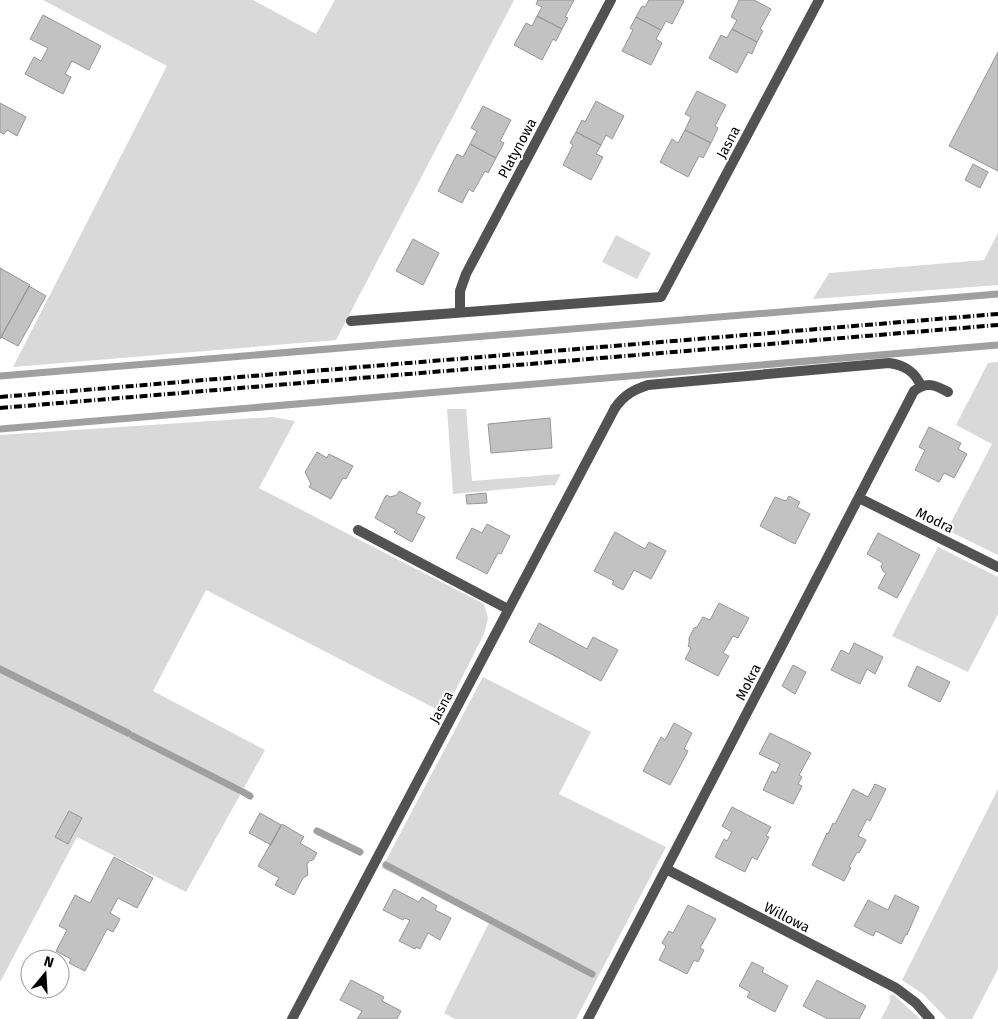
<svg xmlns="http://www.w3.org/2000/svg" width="998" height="1019" viewBox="0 0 998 1019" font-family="'Fira Sans',sans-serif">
<rect width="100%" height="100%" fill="#fff"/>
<path fill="#d9d9d9" d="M43 0H253L316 34 335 0H514L336 340 13 367 167 66Z
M998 233V285L813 299 829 273 984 260Z
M616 235 651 253 637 279 602 262Z
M998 362V555L947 530 992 444 956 425 988 363Z
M447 409H466L472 481 561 474 554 487 553 485 453 494Z
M273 417 295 421 259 488 484 604 488 618 484 634 444 713 206 590 153 691 265 750 186 892 77 837 0 982V435Z
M938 547 998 577V614L968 672 892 636Z
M483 677 591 732 559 794 666 847 576 1019H455L444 1013 489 923 382 868Z
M998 789V969L972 1019H947L923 994 902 980Z
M893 994 920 1019H881L890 1002V996Z"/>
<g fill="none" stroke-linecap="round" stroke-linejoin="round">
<path stroke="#a0a0a0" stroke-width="7" d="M0 376 998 294
M0 429 998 345
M0 669 128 733
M133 736 239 790
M243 792 250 796
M317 831 360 852
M386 865 592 974"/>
</g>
<path fill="#c2c2c2" stroke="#969696" d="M538 0H574L565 17 568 18 562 29 537 16 542 7 536 4Z
M649 0H682L684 1 672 24 666 21 661 30 636 17 642 6 645 7Z
M739 0H754L771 9 760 29 763 31 757 42 732 29 737 20 731 17Z
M43 15 101 46 89 70 72 61 65 74 71 77 63 94 25 74 34 57 41 61 48 48 30 39Z
M537 16 562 29 556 41 553 39 542 60 514 45 526 23 532 26Z
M636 17 661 30 656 39 662 43 651 65 622 51 633 30 630 28Z
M732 29 757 42 752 54 748 52 737 73 709 58 721 35 727 38Z
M998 52V171L949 146Z
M697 91 726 105 715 126 718 128 711 143 685 130 691 117 685 114Z
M596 101 624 116 612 139 606 135 601 145 576 132 582 120 585 122Z
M0 103 26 117 17 136 7 130 4 134 0 132Z
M483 106 511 120 500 141 504 143 496 158 470 144 477 131 471 128Z
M685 130 711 143 703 158 699 156 688 177 660 162 672 139 678 143Z
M576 132 601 145 596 154 603 157 591 180 563 165 573 145 570 143Z
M470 144 496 158 488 173 485 171 473 192 469 189 462 203 438 191 457 154 463 157Z
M973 164 988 172 980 188 965 180Z
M413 239 439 253 423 285 396 271Z
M0 268 30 285 0 339Z
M29 286 46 296 18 346 1 337Z
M550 418 552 448 491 453 488 424Z
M929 427 961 443 958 449 967 454 954 478 944 473 939 482 915 470 925 450 919 447Z
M317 452 327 458 329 454 353 466 346 479 343 478 331 499 309 487 311 484 305 472Z
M399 491 421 503 416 513 425 517 412 542 394 532 396 530 375 518 385 497 387 495 390 497 397 495Z
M486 493 487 503 467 504 466 495Z
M789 496 800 502 797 507 810 514 795 544 760 526 775 497 786 501Z
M487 524 510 536 501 554 498 553 487 574 456 558 472 528 482 533Z
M615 532 645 549 649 542 666 551 651 579 634 570 623 590 612 584 614 581 594 571Z
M878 533 920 555 897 598 878 588 886 573 883 571 881 566 883 563 867 554Z
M719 603 749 618 738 638 733 636 723 653 729 656 718 676 685 659 691 648 688 646 689 643V638L694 628 697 627 703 617 710 620Z
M539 623 587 649 593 637 618 650 601 681 529 642Z
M854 643 883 657 875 674 867 669 860 684 831 670 841 650 849 654Z
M793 665 806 672 795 694 782 686Z
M917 666 950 682 940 702 908 686Z
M674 723 692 733 684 749 688 751 670 785 643 771 661 737 665 740Z
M770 733 811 753 799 775 802 777 798 784 802 786 793 804 763 790 772 771 776 773 780 764 759 754Z
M875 784 886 789 870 821 867 819 858 836 866 840 859 853 857 852 849 867 851 868 844 881 812 865 827 833 828 834 833 823 835 824 853 789 868 797Z
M732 807 771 827 766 836 769 837 757 860 752 857 745 872 715 857 724 839 727 841 732 832 722 826Z
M69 811 82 818 68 844 55 837Z
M260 813 281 825 271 845 249 833Z
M282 824 304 837 300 843 317 853 313 860 309 861 307 865 308 875 303 878 294 895 275 885 279 878 258 866Z
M114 857 153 878 137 908 118 898 110 913 120 919 113 932 107 929 85 971 69 963 71 959 56 951 67 930 59 926 75 895 90 903Z
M394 889 419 902 422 897 437 906 435 910 451 918 440 940 428 933 420 949 416 947 415 949 399 941 410 920 404 918 403 920 383 910Z
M895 895 919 907 907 935 906 934 901 944 876 931 873 936 854 926 868 900 888 910Z
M688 905 716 919 700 948 704 950 698 962 694 960 687 974 659 960 666 946 662 943 669 931 673 933Z
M752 962 764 968 762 972 788 986 775 1012 747 997 750 992 739 986Z
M351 980 384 997 382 1001 401 1011 397 1019H357L362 1011 340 1000Z
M817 980 866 1006 859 1019H828L803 1006Z"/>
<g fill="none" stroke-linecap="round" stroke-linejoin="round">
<path stroke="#525252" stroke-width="10" d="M615 408C624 395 633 390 648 385L889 363C905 365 915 372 921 386
M358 530 508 609"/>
<path stroke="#525252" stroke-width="10" d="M460 312V291L466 274 611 0
M351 321 661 297 819 0
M859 498 998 567
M666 869 896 988 916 1003 930 1019
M292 1019 615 408
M588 1019 914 391C927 381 935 385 948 392"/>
<path stroke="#000" stroke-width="4" stroke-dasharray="8 2.5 1 2.5" stroke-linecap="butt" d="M0 397 998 314
M0 408 998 325"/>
</g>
<g text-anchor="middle" stroke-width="4" stroke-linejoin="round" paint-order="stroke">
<g font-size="14" fill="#000" stroke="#fff">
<text transform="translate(728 142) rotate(-62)" y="5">Jasna</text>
<text transform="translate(517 148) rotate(-62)" y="5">Platynowa</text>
<text transform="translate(935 520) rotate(26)" y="5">Modra</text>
<text transform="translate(748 682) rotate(-63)" y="5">Mokra</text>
<text transform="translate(441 707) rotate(-62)" y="5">Jasna</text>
<text transform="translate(787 917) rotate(27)" y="5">Willowa</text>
</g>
</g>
<g transform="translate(45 974) rotate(18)"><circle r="24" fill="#ffffff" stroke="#999999"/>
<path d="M0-4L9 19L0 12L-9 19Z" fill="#000000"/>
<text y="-8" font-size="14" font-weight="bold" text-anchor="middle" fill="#000000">N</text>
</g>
</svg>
